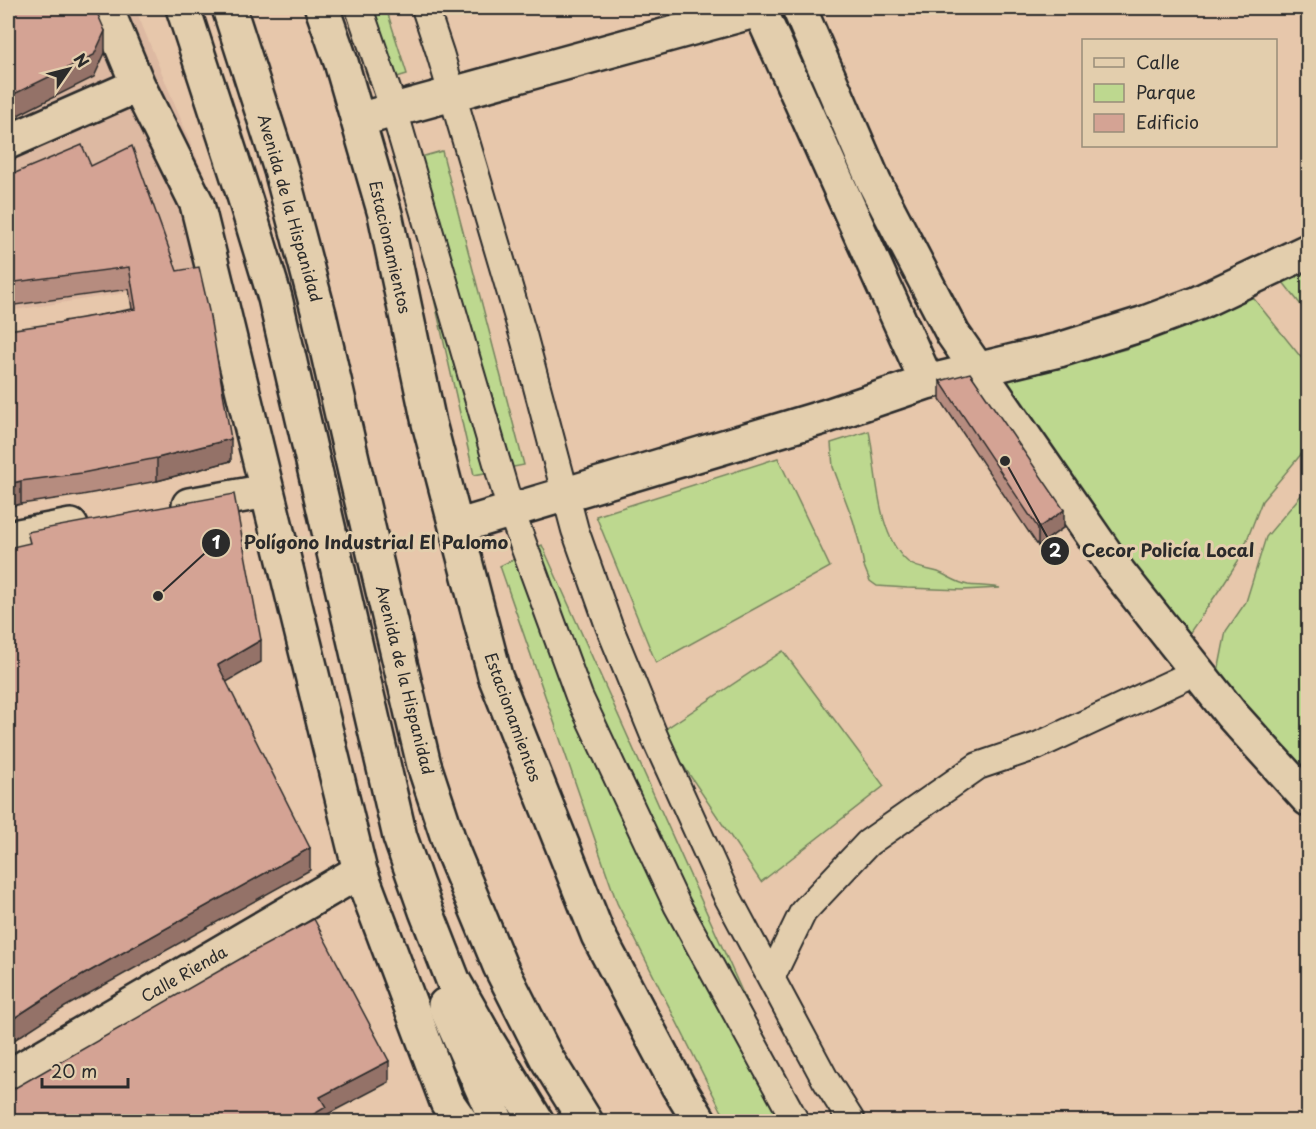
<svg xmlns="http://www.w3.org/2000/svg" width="1316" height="1129" viewBox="0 0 1316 1129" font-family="'Playpen Sans',sans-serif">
<rect width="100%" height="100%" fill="#e7c7ab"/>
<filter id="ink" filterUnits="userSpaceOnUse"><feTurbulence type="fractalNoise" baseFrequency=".0167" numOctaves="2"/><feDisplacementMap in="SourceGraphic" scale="12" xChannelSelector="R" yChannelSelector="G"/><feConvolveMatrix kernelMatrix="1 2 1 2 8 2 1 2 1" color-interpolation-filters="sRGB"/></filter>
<g filter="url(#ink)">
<path fill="#ddb9a2" d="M8 8H135L208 185 229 277 8 311Z"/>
<path fill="#bdd88f" stroke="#74825d" stroke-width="1.5" d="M346 8H386L407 74 370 85Z
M442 151 524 465 474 475 403 162Z
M1308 261V314L1279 277Z
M1250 294 1308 366V446L1262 501 1240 558 1220 589 1186 638 1166 608 1127 555 1091 501 1022 407 998 378 1056 367 1126 349 1183 327 1222 305Z
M869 431C877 470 876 535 908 562 917 569 928 569 938 572 948 576 957 583 968 585 978 586 989 586 1000 588L963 590 907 588 877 586 870 581 864 566 860 545 853 520 833 467 831 443Z
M778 458 830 567 656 663 596 516Z
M1308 487V780L1216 682 1226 631 1246 602 1266 537Z
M542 545 788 1094 807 1121H728L721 1110 617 903 500 566Z
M783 651 884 786 761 882 661 732Z"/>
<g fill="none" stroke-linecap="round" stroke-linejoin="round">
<g stroke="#2b2b2b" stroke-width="30">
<path id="pedestrian" d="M359 8 394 110 511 511 579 696 677 905 796 1122
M425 8 440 53 524 338 575 530 609 626 655 738 727 896 825 1079 852 1122
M771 978 803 912 868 843 978 766 1037 746 1196 672"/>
</g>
<g stroke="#2b2b2b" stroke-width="38">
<path id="minor" d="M106 8 138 85 197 204 360 871 447 1102 461 1122
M322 8 341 62 385 214 429 423 495 676 598 935 678 1086 700 1122
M759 8 927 382
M799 8 874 182 953 334 1119 573 1231 714 1308 799
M358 120 765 8
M8 142 138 85
M189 505 267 491
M456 527 824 417 927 382 1059 350 1142 324 1198 303 1308 251
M8 538 71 526
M8 1077 360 871"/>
</g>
<g stroke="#2b2b2b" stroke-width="38">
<path id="primary" d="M183 8 246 202 275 298 400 837 426 911 453 980 488 1042 537 1122
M229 8 281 170 319 314 355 472 424 765 452 850 500 966 547 1059 586 1122
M445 1005 497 1122"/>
</g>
<use href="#pedestrian" stroke="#e3cead" stroke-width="26"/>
<use href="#minor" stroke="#e3cead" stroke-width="33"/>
<use href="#primary" stroke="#e3cead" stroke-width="33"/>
</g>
<path fill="#b68c7f" stroke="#2b2b2b" stroke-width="1.5" d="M91 166 231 461 157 481 82 495 21 504 8 507 64 322 132 309 129 289 8 306V176Z
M940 381 1064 527 1038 546 940 399Z"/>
<path fill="#947268" stroke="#2b2b2b" stroke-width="1.5" d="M105 31V53L94 77 8 120V97Z
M231 439V461L157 481V458Z
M21 481V504L8 507V484Z
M1064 510V527L1038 546V528Z
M261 640V662L218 687V665Z
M310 848V870L65 1007 8 1044V1022L65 985Z
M389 1061V1082L326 1115V1122H301L320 1097Z"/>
<path fill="#d4a394" stroke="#2b2b2b" stroke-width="1.5" d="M8 8H95L105 31 94 55 8 97Z
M82 145 91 166 132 146 177 271 199 267 209 311 231 439 157 458 82 473 21 481 8 484V330L64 322V321L136 309 129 267 8 283V176Z
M970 373 1064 510 1038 528 940 381Z
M234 494 261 640 218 665 310 848 65 985 8 1022V548L30 543 27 532Z
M314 919 389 1061 320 1097 326 1107 301 1122H8V1092L254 951Z
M386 1117 390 1122H381Z"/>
</g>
<g text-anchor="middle" stroke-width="6" stroke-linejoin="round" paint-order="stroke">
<g font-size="16" fill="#2b2b2b" stroke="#e3cead">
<text transform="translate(290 208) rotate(74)" y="6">Avenida de la Hispanidad</text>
<text transform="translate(390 247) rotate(77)" y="6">Estacionamientos</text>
<text transform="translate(405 680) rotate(76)" y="6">Avenida de la Hispanidad</text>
<text transform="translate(513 717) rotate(70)" y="6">Estacionamientos</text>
<text transform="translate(184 974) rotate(-30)" y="6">Calle Rienda</text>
</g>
</g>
<path fill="none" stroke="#2b2b2b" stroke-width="2" d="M158 596L216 543M1005 461L1055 551"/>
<g fill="#2b2b2b" stroke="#e3cead" stroke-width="2">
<circle cx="158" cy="596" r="6"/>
<circle cx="1005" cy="461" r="6"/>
<circle cx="216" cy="543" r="15"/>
<circle cx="1055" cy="551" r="15"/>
</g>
<g font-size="18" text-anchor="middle" font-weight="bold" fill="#fff">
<text x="216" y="549">1</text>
<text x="1055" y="557">2</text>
</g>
<g font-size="18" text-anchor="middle" font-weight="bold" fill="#2b2b2b" stroke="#e3cead" stroke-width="6" stroke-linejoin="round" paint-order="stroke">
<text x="376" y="549">Polígono Industrial El Palomo</text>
<text x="1168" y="557">Cecor Policía Local</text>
</g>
<rect width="1316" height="1129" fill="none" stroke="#e3cead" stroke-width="30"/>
<rect x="15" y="15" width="1286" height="1099" fill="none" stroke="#2b2b2b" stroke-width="2" filter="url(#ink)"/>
<rect x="1082" y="39" width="195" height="108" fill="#e3cead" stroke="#998d79" stroke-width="1.5"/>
<rect x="1094" y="58" width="30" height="9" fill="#e3cead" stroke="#998d79" stroke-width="1.5"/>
<text x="1136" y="69" font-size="18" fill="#2b2b2b">Calle</text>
<rect x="1094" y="84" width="30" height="18" fill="#bdd88f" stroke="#998d79" stroke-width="1.5"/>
<text x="1136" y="99" font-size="18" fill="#2b2b2b">Parque</text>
<rect x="1094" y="114" width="30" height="18" fill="#d4a394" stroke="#998d79" stroke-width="1.5"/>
<text x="1136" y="129" font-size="18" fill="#2b2b2b">Edificio</text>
<g transform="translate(69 69) rotate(55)" stroke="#e3cead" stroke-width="4.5" paint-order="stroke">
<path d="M0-4.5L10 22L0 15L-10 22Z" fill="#2b2b2b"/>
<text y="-9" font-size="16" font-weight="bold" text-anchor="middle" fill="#2b2b2b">N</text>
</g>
<path d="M42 1078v9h86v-9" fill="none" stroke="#2b2b2b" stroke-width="3"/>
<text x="51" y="1078" font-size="18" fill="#2b2b2b" stroke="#e3cead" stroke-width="4.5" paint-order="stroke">20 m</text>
</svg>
